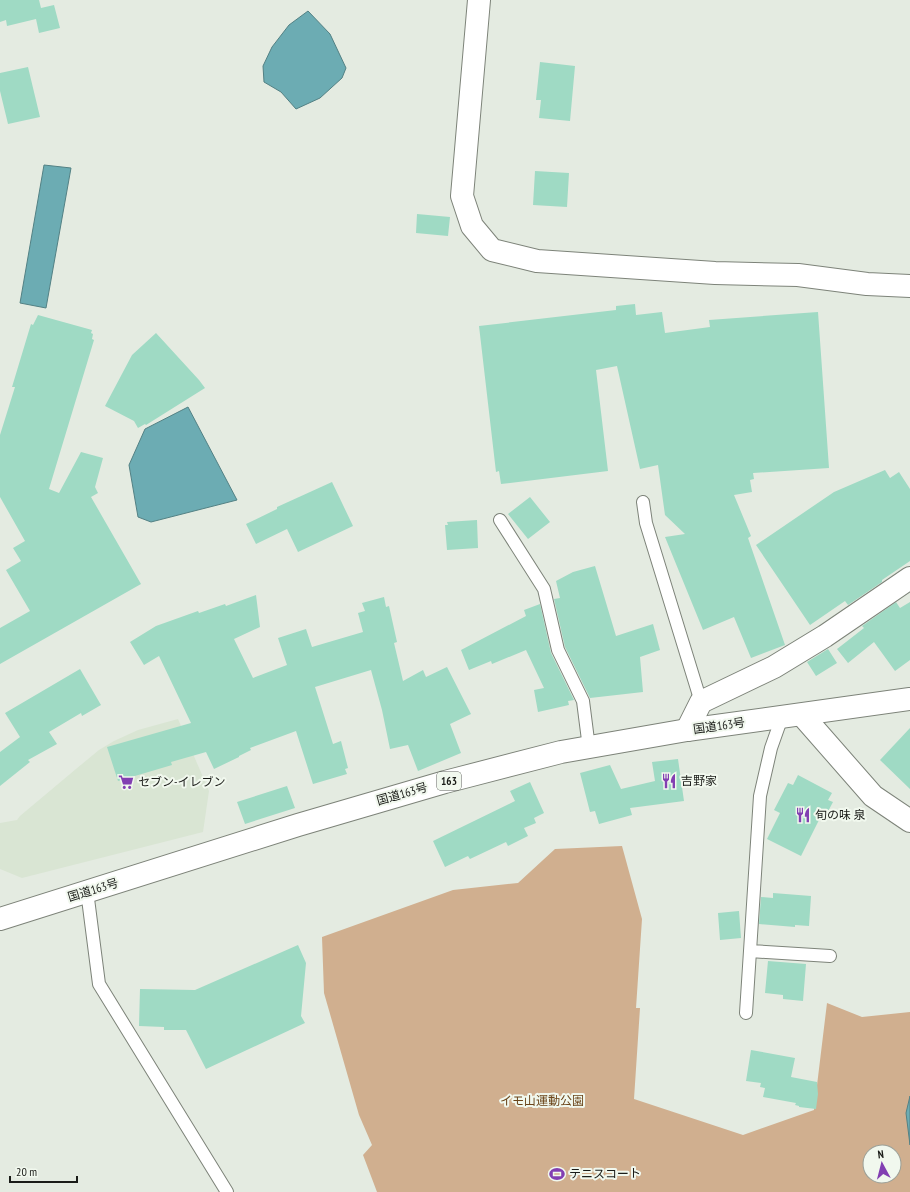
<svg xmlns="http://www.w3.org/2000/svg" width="910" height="1192" viewBox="0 0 910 1192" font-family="'PT Sans Narrow','Noto Sans JP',sans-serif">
<rect width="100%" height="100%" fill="#e4ebe1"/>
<path fill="#d9e5d3" d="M178 719 209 791 203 832 22 878 0 869V823L17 820 20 816 76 769 99 750 114 741 138 730Z"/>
<path fill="#d0af8f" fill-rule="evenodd" d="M622 846 642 919 636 1008H640L634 1099 743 1135 814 1110 827 1003 862 1017 910 1012V1192H377L363 1155 372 1145 359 1115 324 993 322 937 453 890 518 883 555 849ZM870 1152H894V1176H870Z"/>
<path fill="#6cacb3" stroke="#538184" d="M308 11 330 34 346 68 342 78 320 98 296 109 281 92 264 82 263 66 272 47 289 25Z
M44 165 71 168 46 308 20 303Z
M188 407 237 500 151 522 138 517 129 465 145 429Z
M910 1096V1145L906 1113Z"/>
<path fill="#9fdac4" d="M0 0H39L41 8 54 5 60 28 39 33 36 19 7 26 6 20 0 22Z
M540 62 575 66 570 121 539 118 541 100H536Z
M28 67 40 117 8 124 0 91V73Z
M535 171 569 173 567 207 533 205Z
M417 214 450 217 448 236 416 233Z
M635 304 636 315 662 312 665 333 710 327 709 320 818 312 829 468 753 473 754 479 750 480 752 492 734 495 751 536 748 538 785 645 751 658 734 617 703 630 665 537 685 534 665 515 658 465 640 469 617 366 596 370 608 471 501 484 499 471 496 472 479 326 616 310V306Z
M38 315 92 330 91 333 93 334 92 339 94 340 49 489 59 493 81 452 103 458 95 487 98 493 91 497 141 584 0 664V628L30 611 6 570 21 561 13 548 25 541 0 497V435L15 387H12L31 324 33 325Z
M156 333 199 380 205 388 146 425 145 424 138 428 134 421 105 406 132 355Z
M885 470 890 478 899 472 910 489V561L882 580V582L848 605 845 601 810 625 756 545 834 492Z
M332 482 353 526 298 552 287 529 256 544 246 524 277 509V507Z
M530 497 550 522 528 539 508 514Z
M477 520 478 548 447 550 445 525H448L447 522Z
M595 566 616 636 653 624 660 650 640 657 643 692 590 698 565 647 554 599 560 598 556 581 573 572Z
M256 595 260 627 234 639 253 678 287 665 278 638 306 629 312 647 363 632 358 613 365 611 362 603 384 597 386 607 389 606 397 642 394 643 403 681 423 670 426 677 447 667 471 714 450 724 461 753 418 771 408 745 390 749 382 710 371 670 315 687 333 744 341 741 348 768 345 769 347 774 313 784 296 731 250 748 251 750 239 756V757L214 769 206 752 171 762 172 765 118 781 107 747 191 723 159 656 144 665 130 642 156 626 198 611 199 613 225 604 226 606Z
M896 602 900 608 910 602V660L895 671 874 642 848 663 837 649 864 628 862 626Z
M540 604 551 653 574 700 568 701 569 705 538 712 534 690 544 688 526 650 492 664 491 661 469 670 461 650 526 616 524 610Z
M828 649 837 663 816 676 807 662Z
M80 669 101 705 82 716 81 713 49 732 57 744 28 760 30 762 0 786V752L20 737 5 713Z
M910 728V789L880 760Z
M678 759 684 801 630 808 632 815 599 824 595 811 590 812 580 773 610 765 621 789 655 781 652 762Z
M798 775 832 793 828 800 833 802 824 819 820 818 801 856 767 839 780 813 774 810 788 783 793 785Z
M530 782 544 813 534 818 536 823 524 828 528 836 508 846 506 842 470 859 468 856 445 867 433 841 515 801 510 791Z
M287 786 295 808 245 824 237 802Z
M773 893 811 896 809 926 795 925V927L759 924 761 897 773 898Z
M739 911 741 938 720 940 718 913Z
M298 945 306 963 301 1016 305 1023 206 1069 186 1030H164V1027L139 1026 140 989 195 990Z
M768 961 806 964 803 1001 783 999V995L765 993Z
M751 1050 795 1058 791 1077 817 1082 818 1094 816 1109 799 1107V1106L795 1105 796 1103 763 1097 765 1088 760 1087 761 1083 746 1081Z"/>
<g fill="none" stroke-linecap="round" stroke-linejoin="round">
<g stroke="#7d8379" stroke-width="14">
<path id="service" d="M643 502 646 523 701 702
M500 520 544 589 558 650 583 701 589 748
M87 891 99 984 227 1192
M750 951 830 956
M746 1013 760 796 771 748 782 717"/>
</g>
<g stroke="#7d8379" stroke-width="24">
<path id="minor" d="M479 0 462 196 472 226 492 250 537 261 715 273 798 275 867 284 910 286
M687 730 701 702 774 667 825 636 910 578"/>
</g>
<g stroke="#7d8379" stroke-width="24">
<path id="tertiary" d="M802 715 873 796 910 821"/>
</g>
<g stroke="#7d8379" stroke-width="24">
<path id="trunk" d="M0 919 298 825 445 782 561 752 687 730 910 699"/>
</g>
<use href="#service" stroke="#fff" stroke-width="12"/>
<use href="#minor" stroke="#fff" stroke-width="22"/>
<use href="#tertiary" stroke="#fff" stroke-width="22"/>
<use href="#trunk" stroke="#fff" stroke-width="22"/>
</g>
<defs>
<g id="restaurant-bare" transform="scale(1.2)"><path d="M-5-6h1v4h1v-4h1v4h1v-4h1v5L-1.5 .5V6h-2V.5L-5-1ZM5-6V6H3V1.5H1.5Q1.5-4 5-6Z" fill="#823fb2" stroke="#f1f8ee" stroke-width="2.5" paint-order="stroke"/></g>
<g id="supermarket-bare" transform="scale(1.2)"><path d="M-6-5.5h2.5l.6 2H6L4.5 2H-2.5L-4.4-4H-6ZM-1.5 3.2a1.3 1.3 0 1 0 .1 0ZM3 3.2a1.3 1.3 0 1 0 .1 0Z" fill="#823fb2" stroke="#f1f8ee" stroke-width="2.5" paint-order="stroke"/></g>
<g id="stadium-bare" transform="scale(1.2)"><path d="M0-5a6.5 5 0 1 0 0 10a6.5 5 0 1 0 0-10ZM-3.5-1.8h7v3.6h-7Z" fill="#823fb2" stroke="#f1f8ee" stroke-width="2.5" paint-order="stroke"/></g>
</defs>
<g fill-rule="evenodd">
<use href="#restaurant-bare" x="669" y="781"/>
<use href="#supermarket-bare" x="126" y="782"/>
<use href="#restaurant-bare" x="803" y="815"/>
<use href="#stadium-bare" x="557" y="1174"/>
</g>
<g text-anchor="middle" stroke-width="4" stroke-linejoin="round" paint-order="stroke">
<rect fill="#f1f8ee" stroke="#5a5e58" stroke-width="1" x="437" y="772" width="24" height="18" rx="3"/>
<g font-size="11" font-weight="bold" fill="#1a1c18">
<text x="449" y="785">163</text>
</g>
<g font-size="12" fill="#1a1c18" stroke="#f1f8ee">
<text transform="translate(719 726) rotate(-8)" y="4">国道163号</text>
<text transform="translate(402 794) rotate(-16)" y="4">国道163号</text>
<text transform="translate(93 890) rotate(-17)" y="4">国道163号</text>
</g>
<g font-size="12" fill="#1a1c18" stroke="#f1f8ee" text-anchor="start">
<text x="681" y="785">吉野家</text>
<text x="138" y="786">セブン-イレブン</text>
<text x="815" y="819">旬の味 泉</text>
<text x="569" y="1178">テニスコート</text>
</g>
<g font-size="12" fill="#6b451a" stroke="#f1f8ee">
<text x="542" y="1105">イモ山運動公園</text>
</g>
</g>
<g transform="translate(882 1164) rotate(353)"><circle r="19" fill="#f1f8ee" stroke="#9ba098"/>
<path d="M0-3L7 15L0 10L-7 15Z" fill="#823fb2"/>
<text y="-6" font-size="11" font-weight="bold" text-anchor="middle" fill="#1a1c18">N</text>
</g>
<path d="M10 1176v6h67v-6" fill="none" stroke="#1a1c18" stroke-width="2"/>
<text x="16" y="1176" font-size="12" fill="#1a1c18" stroke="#f1f8ee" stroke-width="3" paint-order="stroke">20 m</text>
</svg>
